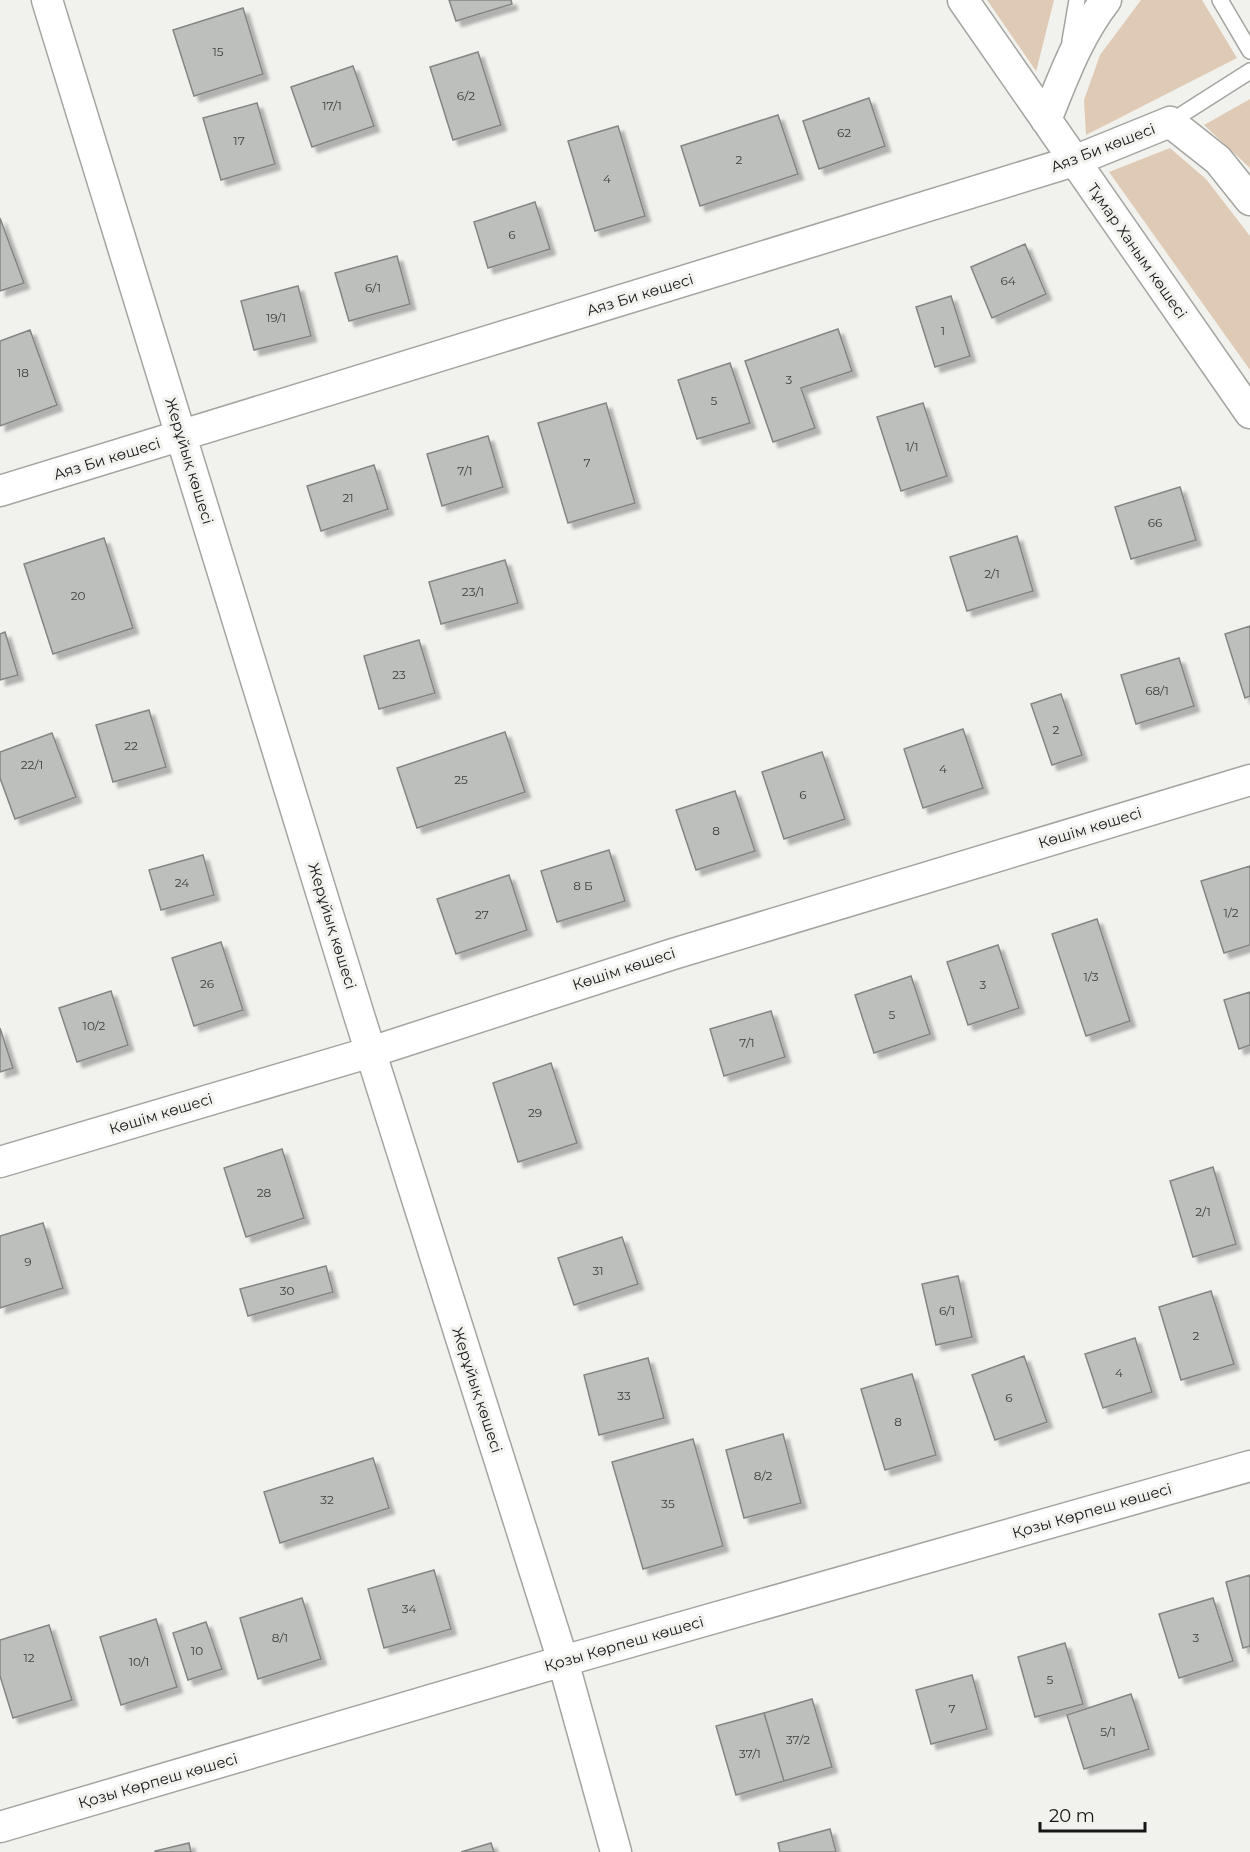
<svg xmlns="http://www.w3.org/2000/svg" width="1250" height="1852" viewBox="0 0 1250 1852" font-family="Montserrat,sans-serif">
<defs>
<filter id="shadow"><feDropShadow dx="5.5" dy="5.5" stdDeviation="1.5" flood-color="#0004"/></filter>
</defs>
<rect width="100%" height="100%" fill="#f1f2ee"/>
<path fill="#dfcab5" d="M987 0H1054L1036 72V71Z
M1141 0H1202L1237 58 1086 135 1084 100 1100 55Z
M1250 99V168L1204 125Z
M1170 148 1206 179 1250 236V370L1109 172Z"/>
<path fill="#bcbfbc" stroke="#848683" stroke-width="1.5" filter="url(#shadow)" d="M449 0H511L512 4 456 21Z
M243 8 263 74 194 96 173 30Z
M478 52 501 125 453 140 430 67Z
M353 66 374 126 312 147 291 87Z
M869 98 885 146 819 169 803 121Z
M257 103 275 164 221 180 203 118Z
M778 115 798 174 700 206 681 146Z
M618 126 645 216 595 231 568 141Z
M535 202 550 249 488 268 474 222Z
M0 218 24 283 0 291Z
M1025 244 1046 294 992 318 971 267Z
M397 256 410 304 349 321 335 273Z
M298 286 311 336 254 350 241 301Z
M951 296 970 356 935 367 916 307Z
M838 329 852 371 801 388 815 428 773 442 745 361Z
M30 330 57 405 0 426V341Z
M730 363 750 423 697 439 678 380Z
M606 403 635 503 568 523 538 423Z
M923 403 947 476 901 491 877 417Z
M488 436 503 487 442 506 427 454Z
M374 465 388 509 321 531 307 486Z
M1180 487 1196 540 1131 559 1115 507Z
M1017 536 1033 591 967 611 950 557Z
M104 538 133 628 53 654 24 564Z
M505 560 518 603 441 624 429 582Z
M1250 626V696L1245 698 1225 634Z
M5 632 18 675 0 680V634Z
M419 640 435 693 379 709 364 656Z
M1179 658 1194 706 1136 724 1121 675Z
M1061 694 1082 755 1052 765 1031 704Z
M149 710 166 767 113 782 96 725Z
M963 729 983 788 923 808 904 749Z
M505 732 525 792 417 828 397 768Z
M52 733 76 797 15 819 0 778V752Z
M822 752 845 819 784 839 762 772Z
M735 791 755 851 696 870 676 810Z
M609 850 625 901 557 922 541 871Z
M203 855 214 895 161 910 149 870Z
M1250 866V945L1224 953 1201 881Z
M509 875 527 930 456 954 437 899Z
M1097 919 1130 1021 1086 1036 1052 934Z
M221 942 243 1010 194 1026 172 958Z
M998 945 1019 1008 968 1025 947 962Z
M911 976 930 1034 874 1053 855 995Z
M111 991 128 1045 77 1062 59 1008Z
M1250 992V1045L1239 1049 1224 1000Z
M771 1011 785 1057 724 1076 710 1029Z
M0 1028 13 1068 0 1072Z
M551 1063 577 1143 518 1162 493 1083Z
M282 1149 304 1218 246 1237 224 1168Z
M1213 1167 1236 1244 1193 1257 1170 1181Z
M43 1223 63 1288 0 1308V1236Z
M622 1237 638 1284 574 1305 558 1258Z
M326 1266 333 1292 248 1316 240 1289Z
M958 1276 972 1337 936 1345 922 1284Z
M1211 1291 1234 1364 1181 1380 1159 1307Z
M1135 1338 1152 1392 1103 1408 1085 1354Z
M1024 1356 1047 1422 995 1440 972 1375Z
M648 1358 664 1418 599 1435 584 1375Z
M912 1374 936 1455 885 1470 861 1389Z
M783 1434 801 1503 744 1518 726 1450Z
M693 1439 723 1546 643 1569 612 1462Z
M373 1458 389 1508 280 1543 264 1492Z
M434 1570 451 1629 384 1648 368 1589Z
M1250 1575V1646L1243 1648 1226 1582Z
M302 1598 321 1659 258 1679 240 1618Z
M1213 1598 1233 1661 1179 1678 1159 1614Z
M156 1619 177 1687 121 1705 100 1637Z
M206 1622 222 1669 188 1680 173 1633Z
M49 1625 72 1700 13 1718 0 1676V1640Z
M1065 1643 1083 1704 1035 1717 1018 1657Z
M972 1675 987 1729 931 1744 916 1690Z
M1131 1694 1149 1749 1084 1769 1067 1715Z
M812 1699 832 1767 784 1781 764 1713Z
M764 1713 784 1781 736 1795 716 1726Z
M830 1829 836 1852H780L778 1843Z
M189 1843 191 1852H155V1851Z
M491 1843 494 1852H461Z"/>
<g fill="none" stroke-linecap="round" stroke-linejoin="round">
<g stroke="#a4a5a1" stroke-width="18">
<path id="service" d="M1220 0 1250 51
M1070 41 1077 0
M1170 122 1250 71"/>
</g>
<g stroke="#a4a5a1" stroke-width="33">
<path id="minor" d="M47 0 358 1012 563 1661 616 1852
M963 0 1250 413
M1046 120C1063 78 1078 36 1106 0
M0 491 1074 161 1170 122 1218 160 1250 200
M0 1162 371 1052 673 954 1250 780
M0 1827 563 1661 1250 1466"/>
</g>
<use href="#service" stroke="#fff" stroke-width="15"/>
<use href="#minor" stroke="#fff" stroke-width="30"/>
</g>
<g text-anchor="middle" stroke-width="6" stroke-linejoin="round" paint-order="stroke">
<g font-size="12" fill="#40403f">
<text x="218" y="56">15</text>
<text x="466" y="100">6/2</text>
<text x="332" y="110">17/1</text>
<text x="844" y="137">62</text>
<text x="239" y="145">17</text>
<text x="739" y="164">2</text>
<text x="607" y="183">4</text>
<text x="512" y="239">6</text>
<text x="1008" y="285">64</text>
<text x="373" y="292">6/1</text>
<text x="276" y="322">19/1</text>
<text x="943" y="335">1</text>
<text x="23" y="377">18</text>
<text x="789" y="384">3</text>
<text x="714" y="405">5</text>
<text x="912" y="451">1/1</text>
<text x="587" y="467">7</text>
<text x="465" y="475">7/1</text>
<text x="348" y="502">21</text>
<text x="1155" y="527">66</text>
<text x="992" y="578">2/1</text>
<text x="473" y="596">23/1</text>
<text x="78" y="600">20</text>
<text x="399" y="679">23</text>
<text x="1157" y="695">68/1</text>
<text x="1056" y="734">2</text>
<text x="131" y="750">22</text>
<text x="32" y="769">22/1</text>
<text x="943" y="773">4</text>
<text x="461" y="784">25</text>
<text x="803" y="799">6</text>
<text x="716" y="835">8</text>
<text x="182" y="887">24</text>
<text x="583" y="890">8 Б</text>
<text x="1231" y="917">1/2</text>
<text x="482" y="919">27</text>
<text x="1091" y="981">1/3</text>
<text x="207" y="988">26</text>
<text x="983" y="989">3</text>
<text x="892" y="1019">5</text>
<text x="94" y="1030">10/2</text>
<text x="747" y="1047">7/1</text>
<text x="535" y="1117">29</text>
<text x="264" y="1197">28</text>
<text x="1203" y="1216">2/1</text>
<text x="28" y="1266">9</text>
<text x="598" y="1275">31</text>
<text x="287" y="1295">30</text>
<text x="947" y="1315">6/1</text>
<text x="1196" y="1340">2</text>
<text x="1119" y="1377">4</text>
<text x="624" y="1400">33</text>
<text x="1009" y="1402">6</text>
<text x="898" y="1426">8</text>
<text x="763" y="1480">8/2</text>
<text x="327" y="1504">32</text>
<text x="668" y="1508">35</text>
<text x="409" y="1613">34</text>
<text x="280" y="1642">8/1</text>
<text x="1196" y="1642">3</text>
<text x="197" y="1655">10</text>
<text x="29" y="1662">12</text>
<text x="139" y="1666">10/1</text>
<text x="1050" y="1684">5</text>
<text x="952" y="1713">7</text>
<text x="1108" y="1736">5/1</text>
<text x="798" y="1744">37/2</text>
<text x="750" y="1758">37/1</text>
</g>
<g font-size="15" fill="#161615" stroke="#f1f2ee">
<text transform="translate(1103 148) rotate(-21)" y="5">Аяз Би көшесі</text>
<text transform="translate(1137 251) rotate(55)" y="5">Тұмар Ханым көшесі</text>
<text transform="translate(640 295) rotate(-17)" y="5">Аяз Би көшесі</text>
<text transform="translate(107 459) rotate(-17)" y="5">Аяз Би көшесі</text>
<text transform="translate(189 461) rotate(73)" y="5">Жерұйық көшесі</text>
<text transform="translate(1090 828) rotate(-17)" y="5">Көшім көшесі</text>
<text transform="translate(332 926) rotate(73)" y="5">Жерұйық көшесі</text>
<text transform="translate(624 969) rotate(-18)" y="5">Көшім көшесі</text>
<text transform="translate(161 1114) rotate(-17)" y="5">Көшім көшесі</text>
<text transform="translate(477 1390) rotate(72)" y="5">Жерұйық көшесі</text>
<text transform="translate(1092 1511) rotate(-16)" y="5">Қозы Көрпеш көшесі</text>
<text transform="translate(624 1644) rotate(-16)" y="5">Қозы Көрпеш көшесі</text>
<text transform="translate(158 1781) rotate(-16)" y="5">Қозы Көрпеш көшесі</text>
</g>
</g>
<path d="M1040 1822v9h105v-9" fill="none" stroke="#161615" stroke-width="3"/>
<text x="1049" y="1822" font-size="18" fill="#161615" stroke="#f1f2ee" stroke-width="4.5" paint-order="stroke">20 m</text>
</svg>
